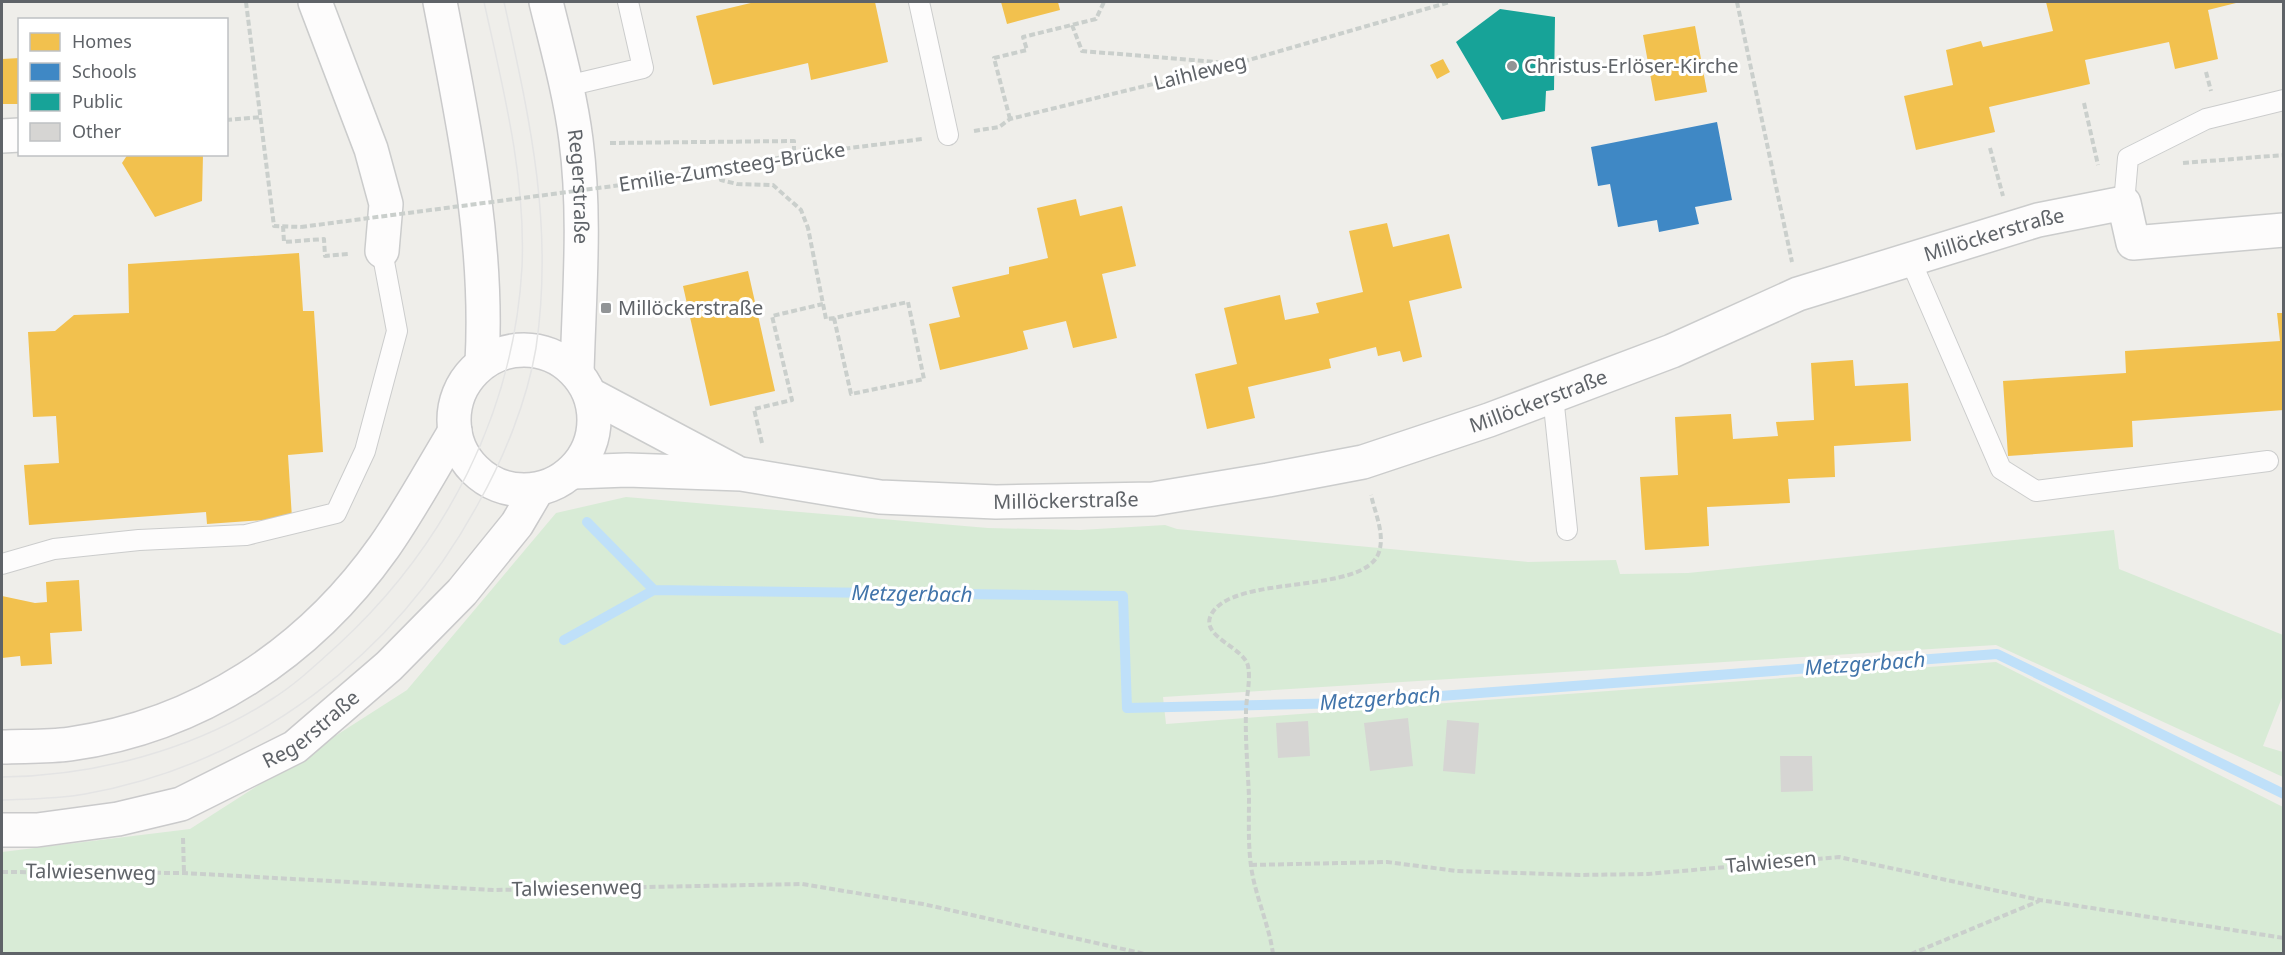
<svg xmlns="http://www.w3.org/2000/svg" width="2285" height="955" viewBox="0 0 2285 955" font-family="'Noto Sans',sans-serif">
<rect width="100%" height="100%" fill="#efeeea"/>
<path fill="#d8ebd6" d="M626 497 988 528 1080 530 1165 525 1177 529 1528 562 1616 560 1620 574 1688 573 2114 530 2119 569 2283 635V695L2263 746 2283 752V777L1996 645 1163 697 1166 724 1996 662 2283 807V953L2 954V852L190 829 407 690 556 513Z"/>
<path fill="#f2c14e" d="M755 2H875L888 62 811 80 808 63 713 85 696 16Z
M1001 2H1058L1060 10 1007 24Z
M2046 2H2240L2208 10 2218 59 2175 69 2169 42 2085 60 2090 84 1989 107 1995 132 1916 150 1904 96 1953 85 1946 50 1981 41 1983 47 2053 31Z
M1695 26 1707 92 1655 101 1643 35Z
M20 58V104H2V59Z
M1443 59 1450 72 1437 79 1430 65Z
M128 154H203L202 201 155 217 122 163Z
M1076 199 1080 216 1122 206 1136 266 1102 274 1117 338 1073 348 1066 321 1023 331 1028 349 940 370 929 324 960 317 952 287 1009 274V267L1048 258 1037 208Z
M1387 223 1393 247 1449 234 1462 288 1409 301 1422 357 1403 362 1400 351 1378 356 1376 347 1329 359 1331 368 1248 387 1255 418 1207 429 1195 374 1237 364 1224 308 1280 295 1285 320 1319 313 1316 303 1363 292 1349 231Z
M299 253 303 311H314L323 452 288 455 292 518 207 524 206 512 29 525 24 465 59 463 56 416 33 417 28 332 55 331 74 315 129 313 128 264Z
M748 271 775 391 710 406 683 286Z
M2277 313H2284V410L2132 421 2133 447 2008 456 2003 381 2126 373 2125 351 2280 341Z
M1853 360 1855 386 1908 383 1911 441 1834 446 1835 477 1788 479 1790 503 1707 507 1709 546 1645 550 1640 477 1678 475 1675 417 1731 414 1733 439 1778 436 1776 422 1814 420 1811 363Z
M79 580 82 631 50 633 52 664 21 666 20 656 2 658V596L35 603 47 602 46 582Z"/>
<path fill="#3f88c5" d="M1717 122 1732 200 1695 207 1699 224 1659 232 1657 220 1618 227 1610 184 1598 186 1591 147Z"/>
<path fill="#17a398" d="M1500 9 1555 17 1554 90 1546 91 1545 111 1502 120 1456 42Z"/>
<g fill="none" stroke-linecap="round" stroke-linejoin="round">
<path stroke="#bfe0f9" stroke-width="10" d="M587 522 654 590
M564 640 654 590 1123 596 1127 708 1348 703 1997 654 2284 794"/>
</g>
<path fill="#d6d5d3" d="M1408 718 1413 766 1370 771 1364 723Z
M1447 720 1479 723 1475 774 1443 771Z
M1308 721 1310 756 1278 758 1276 723Z
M1780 756H1812L1813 791 1781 792Z"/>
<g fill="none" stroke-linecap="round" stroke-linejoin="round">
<g stroke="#cbcccc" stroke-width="22">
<path id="lane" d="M919 2 948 135
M567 86 643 68 628 2
M2124 203 2128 158 2206 119 2284 100
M1910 259 2001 469 2036 491 2268 461
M1553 396 1567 530
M2 564 54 549 139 540 246 535 336 513 365 451 397 331 382 251"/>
</g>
<g stroke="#cbcccc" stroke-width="36">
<g id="street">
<path d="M315 2 371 149 386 204 382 251"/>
<path d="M2 136 20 135"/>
<path d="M591 395 734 471"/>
<path id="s1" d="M574 472 627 470 741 474 880 497 996 502 1153 499 1268 480 1363 462 1489 420 1672 351 1798 294 2038 220 2124 203 2133 243 2284 230"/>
</g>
</g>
<g stroke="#cacacb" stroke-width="36">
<g id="secondary">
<path d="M440 2C463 122 489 240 482 363"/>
<path id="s2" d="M546 2C557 47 570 93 576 140 586 217 579 296 577 373"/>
<circle cx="524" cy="420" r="70"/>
<path d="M2 747C24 746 48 747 70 744 199 726 309 653 384 547 410 510 432 469 455 431"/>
<path id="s3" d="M2 830H37L118 819 181 804 295 747 389 666 462 592 517 524 537 490"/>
</g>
</g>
<path stroke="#cacfcc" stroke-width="4" stroke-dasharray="6 3" stroke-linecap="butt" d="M246 2 274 226 301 227
M1737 2 1792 262
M1072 25 1082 51 1229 63
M2206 72 2211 91
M2084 103 2098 165
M1010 119 994 58 1027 50 1023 37 1096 19 1104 2
M226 120 262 117
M974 131 999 127 1010 119 1235 64 1450 2
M610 143 794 141V155
M1990 148 2003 196
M2183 163 2284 155
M720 169 721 180 737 184 773 185 801 210 808 228 826 319 834 318 908 302 924 379 851 394 834 318
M667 179 794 155 922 139
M283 226 284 242 324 239 325 256 349 254
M762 443 754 409 792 400 772 316 823 304
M183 838 184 873
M1251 865 1387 862 1457 871 1580 875 1648 874 1839 857 2040 900 2284 938
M2 872 184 873 494 890 802 884 923 904 1145 954
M1273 954C1269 924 1255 896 1251 866 1248 844 1249 820 1249 798 1248 769 1245 740 1246 712 1246 698 1251 680 1248 666 1244 647 1200 637 1211 615 1232 573 1365 596 1379 552 1385 534 1375 513 1371 495
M1911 954 2039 901"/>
<use href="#lane" stroke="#fdfcfc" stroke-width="20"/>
<use href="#street" stroke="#fdfcfc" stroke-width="33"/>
<use href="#secondary" stroke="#fdfcfc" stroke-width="33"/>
<path stroke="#e4e4e4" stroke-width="1.5" d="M2 777C95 776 193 750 272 699 296 684 318 663 339 644 445 546 514 413 522 267 526 177 503 88 484 2
M2 800C29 799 57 799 85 794 254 764 396 655 478 504 504 458 527 401 536 348 554 226 530 120 504 2"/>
<path stroke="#cacfcc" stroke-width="4" stroke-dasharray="6 3" stroke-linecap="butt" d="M301 227 667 179"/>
</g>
<g fill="#919496" stroke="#fff" stroke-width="2">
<circle cx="1512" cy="66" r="6"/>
<rect x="600" y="302" width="12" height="12" rx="3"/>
</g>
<g text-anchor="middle" stroke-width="6" stroke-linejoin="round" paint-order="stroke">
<g font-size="20" fill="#5f6368" stroke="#fff" text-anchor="start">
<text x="1524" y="73">Christus-Erlöser-Kirche</text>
<text x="618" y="315">Millöckerstraße</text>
</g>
<g font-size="20" fill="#5f6368" stroke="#fff">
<text transform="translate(1200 72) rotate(-14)" y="7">Laihleweg</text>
<text transform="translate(732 167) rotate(-9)" y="7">Emilie-Zumsteeg-Brücke</text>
<text dy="7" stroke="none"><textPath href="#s2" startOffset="188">Regerstraße</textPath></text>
<text dy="7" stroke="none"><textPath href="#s1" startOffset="1466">Millöckerstraße</textPath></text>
<text dy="7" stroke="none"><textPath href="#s1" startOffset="980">Millöckerstraße</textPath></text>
<text dy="7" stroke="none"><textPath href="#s1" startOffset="494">Millöckerstraße</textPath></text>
<text dy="7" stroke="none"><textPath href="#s3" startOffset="332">Regerstraße</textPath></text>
<text transform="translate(1771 862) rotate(-5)" y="7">Talwiesen</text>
<text transform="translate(91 872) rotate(1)" y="7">Talwiesenweg</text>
<text transform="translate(577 888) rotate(-1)" y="7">Talwiesenweg</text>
</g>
<g font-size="21" font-style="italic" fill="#4174aa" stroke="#fff">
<text transform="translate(912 594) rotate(1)" y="7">Metzgerbach</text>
<text transform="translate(1865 664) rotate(-4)" y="7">Metzgerbach</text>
<text transform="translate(1380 699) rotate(-4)" y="7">Metzgerbach</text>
</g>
</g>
<rect width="2285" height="955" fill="none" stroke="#5f6368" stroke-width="6"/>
<rect x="18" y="18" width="210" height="138" fill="#ffffff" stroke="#bfc1c3" stroke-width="1.5"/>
<rect x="30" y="33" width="30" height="18" fill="#f2c14e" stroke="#bfc1c3" stroke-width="1.5"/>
<text x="72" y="48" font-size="18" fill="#5f6368">Homes</text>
<rect x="30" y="63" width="30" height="18" fill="#3f88c5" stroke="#bfc1c3" stroke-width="1.5"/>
<text x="72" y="78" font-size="18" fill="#5f6368">Schools</text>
<rect x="30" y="93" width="30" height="18" fill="#17a398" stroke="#bfc1c3" stroke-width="1.5"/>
<text x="72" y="108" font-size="18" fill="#5f6368">Public</text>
<rect x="30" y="123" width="30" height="18" fill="#d6d5d3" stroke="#bfc1c3" stroke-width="1.5"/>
<text x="72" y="138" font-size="18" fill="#5f6368">Other</text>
</svg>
